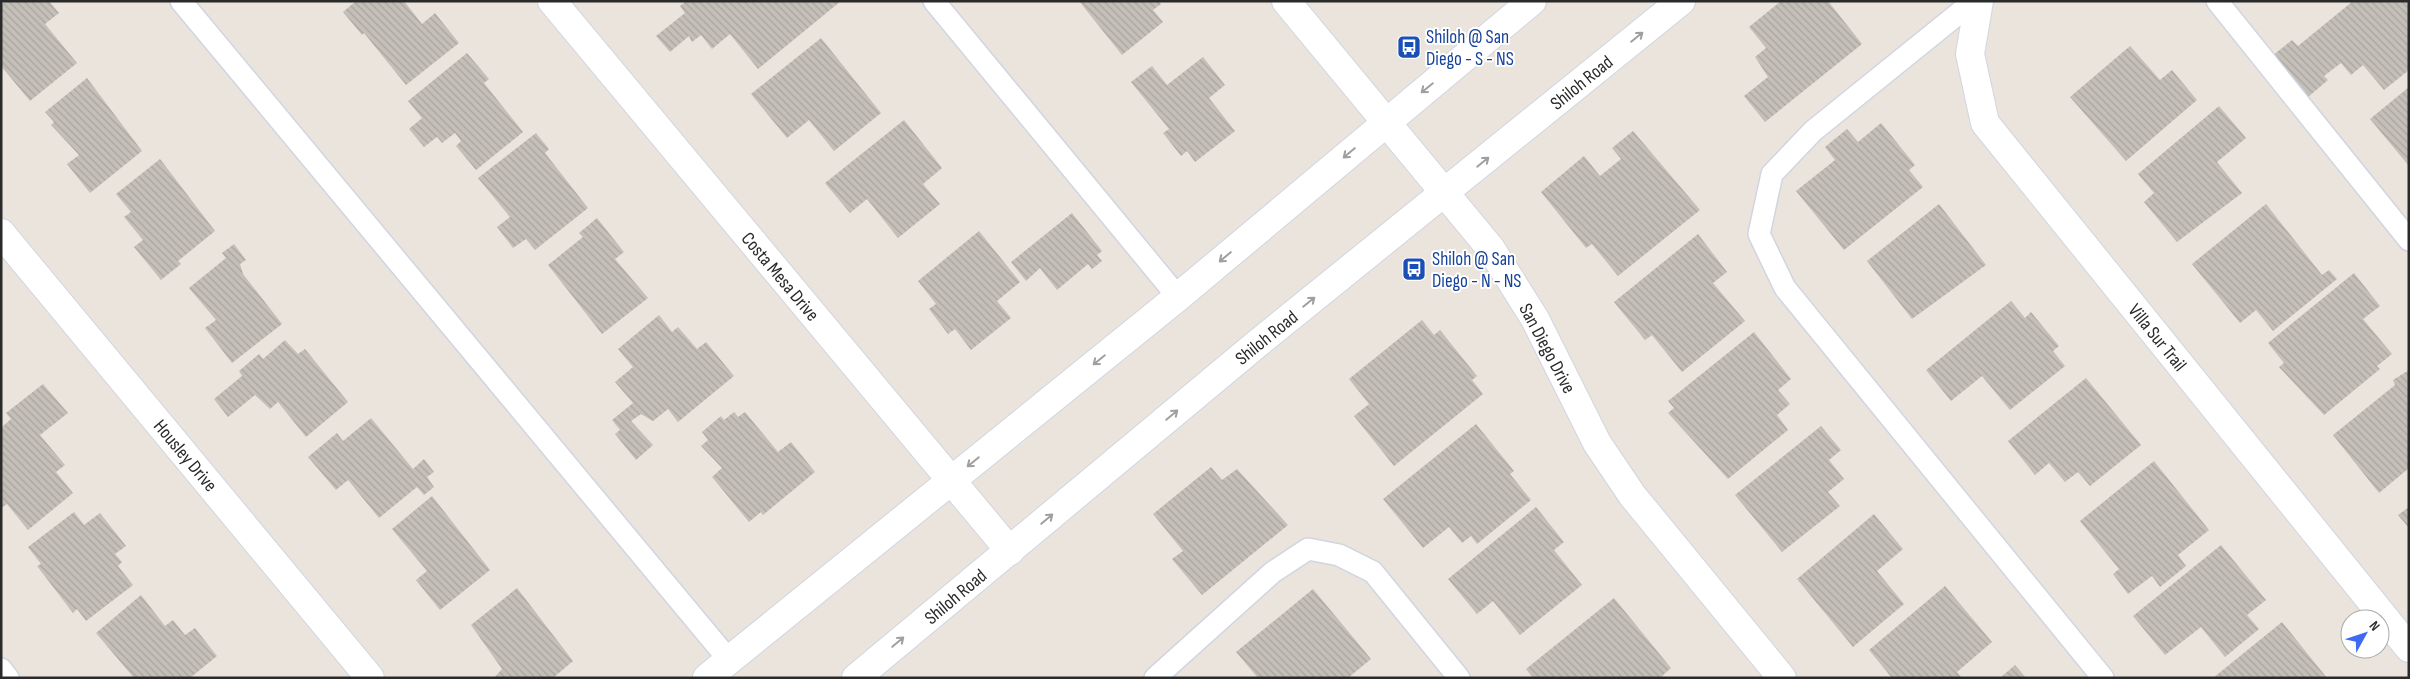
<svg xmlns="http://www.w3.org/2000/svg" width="2410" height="679" viewBox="0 0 2410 679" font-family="'Sofia Sans Condensed',sans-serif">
<defs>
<pattern id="building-back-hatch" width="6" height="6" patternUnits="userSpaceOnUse" patternTransform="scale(1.25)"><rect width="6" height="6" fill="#c4bfb8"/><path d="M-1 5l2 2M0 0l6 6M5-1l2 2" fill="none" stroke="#a9a49e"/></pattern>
</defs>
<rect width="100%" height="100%" fill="#ebe4dc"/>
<path fill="url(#building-back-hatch)" d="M6 1H49L59 13 45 24 77 63 30 101 1 66V5Z
M356 1H404L422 24 435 13 459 43 406 85 364 33 362 35 343 12Z
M686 1H841L758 69 730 34 712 49 701 35 692 42 689 36 670 52 656 36 685 13 680 6Z
M1079 1H1159L1161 4 1153 10 1163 22 1122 55Z
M1781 1H1828L1862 44 1765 122 1744 96 1768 77 1755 57 1766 48 1749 27Z
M2353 1H2409V70L2384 90 2363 65 2351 75 2341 63 2324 76 2328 80 2301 103 2267 60 2292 40 2298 46Z
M821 38 881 113 834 151 809 120 787 138 751 94Z
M2130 46 2160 80 2172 70 2197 100 2126 161 2070 97Z
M467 53 489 79 484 83 523 132 476 170 456 146 461 141 455 133 442 143 437 137 424 147 409 129 422 118 408 101Z
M1203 57 1225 85 1209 98 1235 131 1195 162 1187 151 1181 156 1163 133 1169 129 1131 82 1152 66 1167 85Z
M87 78 142 151 90 193 67 164 79 155 51 125 54 122 45 112Z
M2409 87V166L2370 119Z
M2219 106 2246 138 2217 162 2242 193 2177 242 2144 202 2154 193 2138 174Z
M904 120 942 168 923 184 940 204 898 238 867 199 850 213 825 183Z
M1881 123 1915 165 1909 170 1923 187 1844 250 1796 191 1835 160 1825 147 1847 129 1858 142Z
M1633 131 1700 210 1618 276 1592 244 1586 248 1541 192 1584 156 1600 176 1621 159 1612 148Z
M536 133 549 149 545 153 588 208 535 250 526 239 513 248 497 227 510 217 478 178Z
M160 159 215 231 178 261 181 264 161 280 134 247 143 240 124 217 131 212 116 194Z
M1939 204 1986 265 1912 319 1867 261Z
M2266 204 2322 275 2329 270 2337 279 2273 331 2256 310 2240 323 2192 264Z
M1072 213 1102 251 1097 255 1102 261 1092 269 1088 264 1057 290 1040 268 1026 281 1011 262Z
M597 218 624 252 615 259 648 298 602 334 548 265 583 237 579 233Z
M979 231 1020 282 997 301 1011 318 971 350 955 329 948 334 929 309 936 304 918 281Z
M1698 234 1727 272 1713 283 1745 321 1682 372 1652 335 1645 340 1614 302Z
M234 244 246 260 240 264 243 274 282 324 232 363 205 328 216 320 189 288 226 258 222 253Z
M2354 273 2380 306 2363 319 2392 354 2377 366 2380 369 2324 415 2279 367 2284 363 2268 343Z
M2011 301 2025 318 2031 312 2059 346 2053 351 2065 366 2010 410 1982 376 1951 401 1926 370Z
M659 315 672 332 678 327 697 349 706 342 734 376 678 422 668 409 653 421 641 414 631 421 653 445 636 460 615 434 620 430 612 420 633 403 615 382 633 367 618 349Z
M1422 320 1434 335 1440 330 1477 376 1472 380 1483 394 1394 466 1354 416 1369 404 1349 379Z
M1754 332 1791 379 1778 390 1790 404 1777 415 1788 430 1728 479 1668 413 1674 408 1668 401Z
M285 340 298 354 305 349 348 402 306 437 278 402 270 409 255 395 228 417 214 399 242 376 239 371 259 354 263 359Z
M2409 370V468L2379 493 2333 435 2395 385 2393 380Z
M2086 378 2141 445 2090 486 2078 472 2065 482 2049 463 2035 475 2008 441Z
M43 384 68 413 40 435 65 465 56 472 73 493 28 530 7 504 1 508V428L11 419 6 413Z
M734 412 738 417 745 412 778 452 791 442 815 472 763 515 761 512 749 522 712 477 722 468 701 446 708 440 702 432 721 416 724 420Z
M371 418 413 469 424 459 434 472 427 477 434 487 424 495 417 487 379 518 348 480 336 490 308 457 337 433 343 441Z
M1476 424 1514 471 1510 474 1531 500 1477 544 1471 536 1462 543 1449 527 1423 548 1383 499Z
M1821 426 1841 450 1829 460 1844 479 1828 492 1840 506 1782 552 1735 495Z
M2154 461 2209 530 2178 555 2186 566 2160 587 2152 576 2128 594 2113 574 2119 569 2080 521Z
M1211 467 1222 480 1237 469 1288 525 1202 595 1172 559 1183 551 1153 514Z
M432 496 490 570 440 610 416 580 427 571 392 529Z
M1536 507 1564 542 1554 550 1582 585 1520 635 1493 601 1477 614 1448 579Z
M2409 507V528L2398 515Z
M74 512 84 525 100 513 126 546 115 554 122 562 118 566 133 585 86 621 77 609 73 613 37 566 41 564 28 547Z
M1874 514 1903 549 1877 571 1904 604 1853 647 1797 579Z
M2221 545 2266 600 2247 615 2259 629 2225 657 2201 627 2165 655 2133 616Z
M1945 586 1992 642 1957 672 1962 678H1892L1869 650Z
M517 588 573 661 553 678H494L502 669 471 625Z
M1313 589 1371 659 1348 678H1258L1236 652Z
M141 595 165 626 173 620 185 635 195 628 217 656 190 678H134L96 633Z
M1614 598 1671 668 1660 678H1533L1526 669Z
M2282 622 2327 678H2213Z
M2015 665 2026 678H2000Z"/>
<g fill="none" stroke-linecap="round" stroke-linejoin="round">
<g stroke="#d1d5e2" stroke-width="24">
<path id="lane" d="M181 1 729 660
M934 1 1178 297
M1974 1 1813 131 1772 174 1759 234 1785 288 2103 678
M2217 1 2409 240
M1 669 8 678
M1155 678 1273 572 1308 549 1339 555 1373 572 1459 678"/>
</g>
<g stroke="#d1d5e2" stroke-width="30">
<path id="street" d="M552 1 1010 551
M1286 1 1491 249 1535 319 1597 443 1632 495 1782 678
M1979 1 1970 54 1985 123 2409 648
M1 233 370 678"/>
</g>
<g stroke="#d1d5e2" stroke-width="30">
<path id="secondary" d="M707 678 1178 297 1532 1
M856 678 1258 343 1681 1"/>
</g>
<use href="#lane" stroke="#fff" stroke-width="21"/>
<use href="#street" stroke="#fff" stroke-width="28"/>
<use href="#secondary" stroke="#fff" stroke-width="28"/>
</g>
<defs><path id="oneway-shaft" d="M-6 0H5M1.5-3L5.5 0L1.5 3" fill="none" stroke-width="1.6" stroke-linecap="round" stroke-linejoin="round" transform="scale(1.25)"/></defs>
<g stroke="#9f9f9f">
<use href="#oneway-shaft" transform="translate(1637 37) rotate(-39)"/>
<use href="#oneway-shaft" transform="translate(1427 88) rotate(141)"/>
<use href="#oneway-shaft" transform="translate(1349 153) rotate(140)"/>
<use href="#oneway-shaft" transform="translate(1483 162) rotate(-39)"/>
<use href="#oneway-shaft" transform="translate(1225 257) rotate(140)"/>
<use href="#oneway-shaft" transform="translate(1309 302) rotate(-39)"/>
<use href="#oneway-shaft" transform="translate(1099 360) rotate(141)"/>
<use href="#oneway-shaft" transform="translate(1172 415) rotate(-40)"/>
<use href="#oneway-shaft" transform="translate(973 462) rotate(141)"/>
<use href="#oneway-shaft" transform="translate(1047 519) rotate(-40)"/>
<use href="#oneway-shaft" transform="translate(898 642) rotate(-40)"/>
</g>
<defs>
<g id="bus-square" transform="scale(1.25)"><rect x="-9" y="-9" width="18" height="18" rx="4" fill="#1a4fb4" stroke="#fff"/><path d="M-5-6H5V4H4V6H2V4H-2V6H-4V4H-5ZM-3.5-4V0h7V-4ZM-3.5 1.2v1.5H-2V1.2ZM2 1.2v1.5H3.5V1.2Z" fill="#fff"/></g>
</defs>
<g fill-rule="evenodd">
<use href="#bus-square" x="1409" y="47"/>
<use href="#bus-square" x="1414" y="269"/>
</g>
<g text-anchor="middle" stroke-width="4" stroke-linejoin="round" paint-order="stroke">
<g font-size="19" fill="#164399" stroke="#fff" text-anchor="start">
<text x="1426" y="43">Shiloh @ San<tspan x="1426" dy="22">Diego - S - NS</tspan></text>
<text x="1432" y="265">Shiloh @ San<tspan x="1432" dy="22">Diego - N - NS</tspan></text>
</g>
<g font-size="19" fill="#2a2a2a" stroke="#fff">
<text transform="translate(1581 82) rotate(-39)" y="7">Shiloh Road</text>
<text transform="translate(781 276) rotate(50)" y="7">Costa Mesa Drive</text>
<text transform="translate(1266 337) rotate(-39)" y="7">Shiloh Road</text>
<text transform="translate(2158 337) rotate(51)" y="7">Villa Sur Trail</text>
<text transform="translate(1548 348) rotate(62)" y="7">San Diego Drive</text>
<text transform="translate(186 455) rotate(50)" y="7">Housley Drive</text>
<text transform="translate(955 596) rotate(-40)" y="7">Shiloh Road</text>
</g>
</g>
<rect width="2410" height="679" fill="none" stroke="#2a2a2a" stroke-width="5"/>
<g transform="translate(2365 634) rotate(50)"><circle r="24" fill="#ffffff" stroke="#aaaaaa"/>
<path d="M0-4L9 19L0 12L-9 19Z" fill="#416af3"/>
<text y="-8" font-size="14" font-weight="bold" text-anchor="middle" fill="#2a2a2a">N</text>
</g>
</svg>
